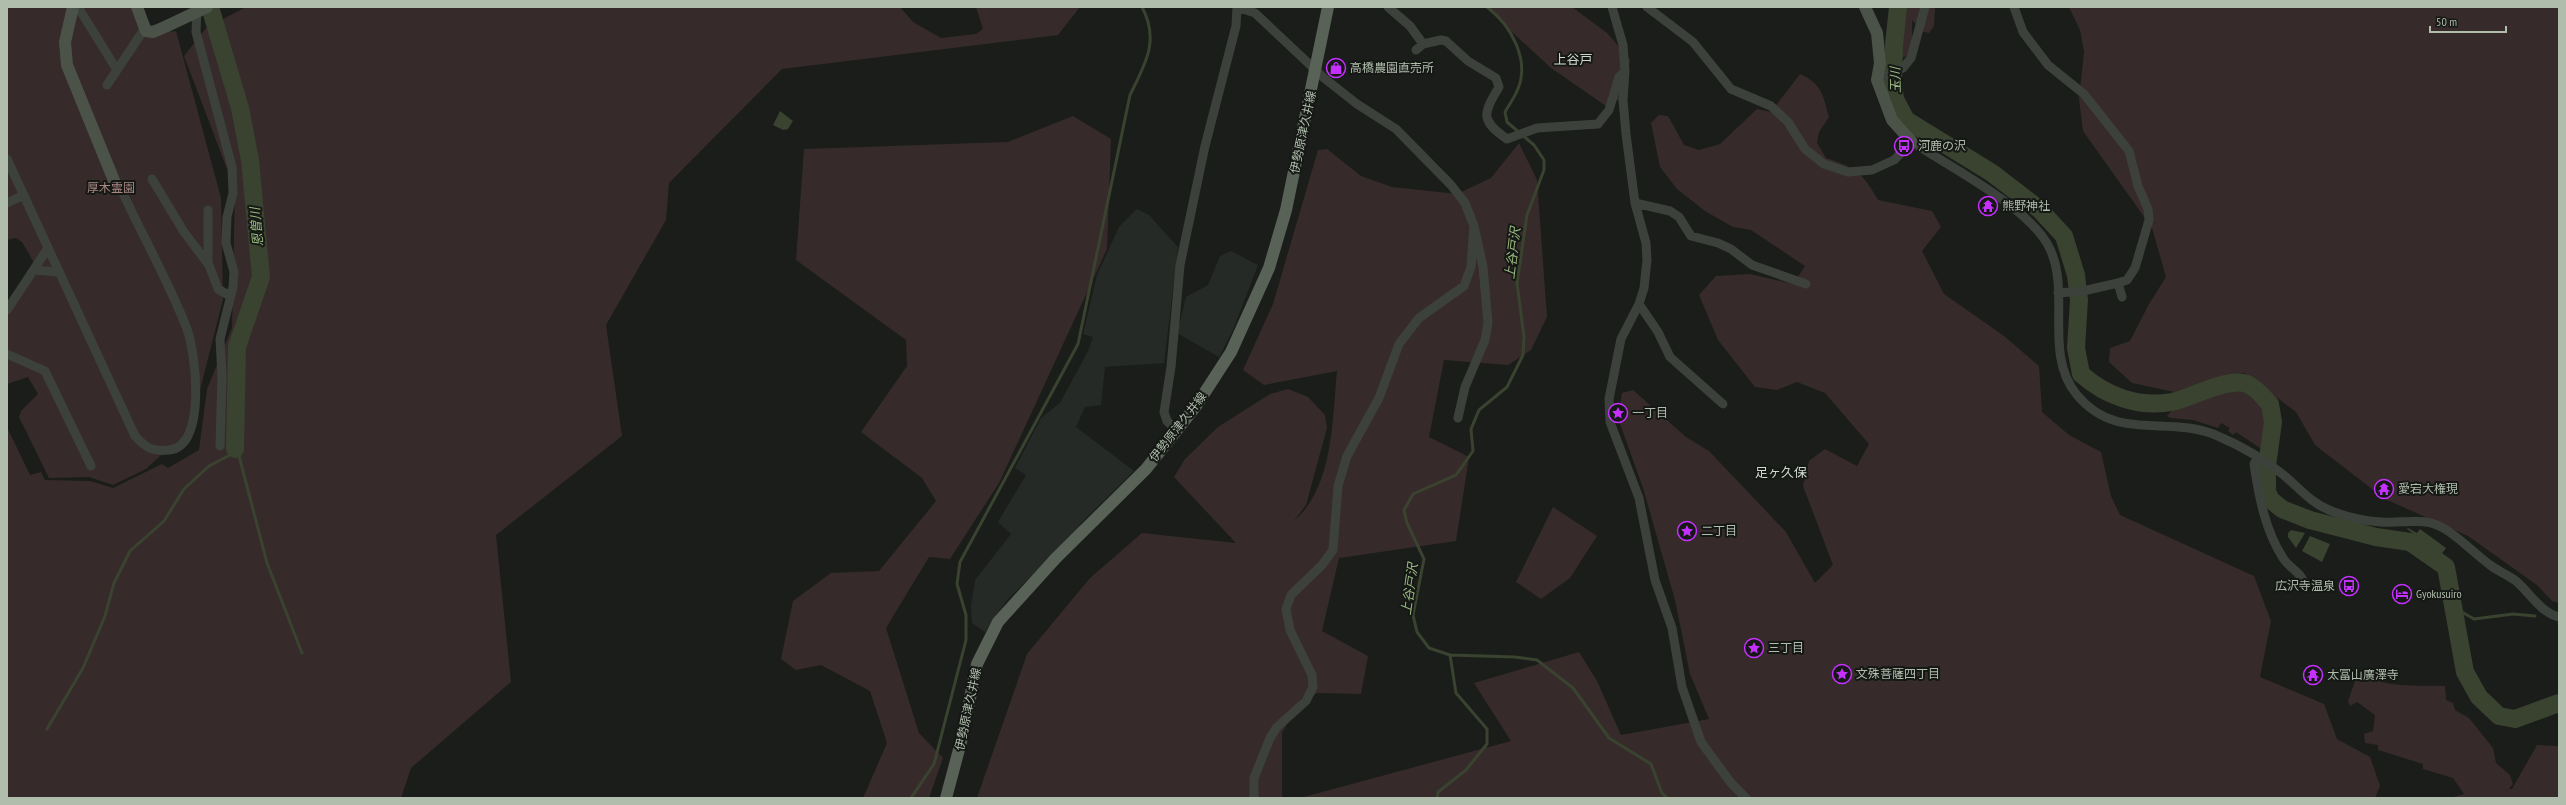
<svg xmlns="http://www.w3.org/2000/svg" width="2566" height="805" viewBox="0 0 2566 805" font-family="'PT Sans Narrow','Noto Sans JP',sans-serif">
<rect width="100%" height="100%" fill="#1a1d1a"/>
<path fill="#262a26" d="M1137 209 1149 215 1178 247 1164 363 1105 367 1101 405 1085 407 1076 427 1134 471 1079 525 1081 527 1007 600 985 632 972 623 971 606 975 580 1011 534 998 522 1026 475 1015 468 1041 418 1060 403 1088 351 1093 337 1083 334 1097 275 1119 227Z
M1231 251 1258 265 1233 330 1219 357 1177 333 1186 297 1208 285 1220 256Z"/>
<path fill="#362b2a" d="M7 7H137L152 34 176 31 221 198 223 299 188 438 170 447 146 469 113 485 89 477 49 478 19 417 21 411 38 394 28 377 7 384V313L34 276 33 261 22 242 16 238 7 240Z
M246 7H900L913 22 941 38 976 34 983 29 976 7H1080L1058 35 782 69 669 183 666 220 606 325 622 436 496 535 511 682 411 768 401 798H7V427L30 475 41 472 45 480 90 481 113 488 162 464 168 468 199 450 207 389 232 328 235 190 184 56 206 28Z
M1485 7H1572L1607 33 1630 59 1626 96 1606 106 1551 68Z
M1898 7H1935L1934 26 1929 33 1924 32 1912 20V48L1908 56 1900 58 1895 51Z
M2069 7H2559V603L2552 601 2537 585 2468 536 2385 499 2315 445 2296 412 2244 373 2217 378 2174 392 2132 383 2109 362 2110 348 2130 341 2149 304 2166 277 2152 228 2083 131 2079 99 2084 52 2080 30Z
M1800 74C1822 84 1823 95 1829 117L1819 132 1817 143 1826 158C1856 168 1862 172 1878 200L1932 211 1941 227 1922 251 1944 294 2004 336 2039 366 2042 412 2069 435 2101 452 2111 496 2120 515 2254 576 2271 621 2260 677 2324 704 2337 739 2370 757 2380 786 2375 798H1300L1511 741 1474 683 1579 652 1597 681 1621 735 1709 719 1690 674 1675 600 1643 488 1618 418 1622 393 1633 390 1686 437 1709 451 1786 532 1815 583 1833 565 1803 486 1809 461 1825 449 1857 466 1869 444 1825 393 1797 382 1777 390 1755 387 1718 340 1699 295 1716 276 1750 274 1793 284 1805 266 1751 230 1733 227 1705 211 1677 189 1660 167 1651 123 1659 115 1668 116 1684 145 1699 150 1720 144 1757 109 1771 112Z
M1073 116 1111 139 1107 249 999 483 950 559 929 557 886 628 919 733 943 758 929 798H863L887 743 870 691 821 665 796 670 781 659 793 601 831 573 879 571 936 501 922 478 861 432 907 366 906 340 796 260 804 149 1008 142Z
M1519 143 1537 180 1547 317 1531 350 1508 365 1444 360 1429 437 1469 457 1456 541 1339 558 1322 631 1368 656 1361 694 1318 693 1301 699 1282 733V798H977L1027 654 1090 578 1142 533 1236 543 1174 477 1185 459 1218 427 1270 394 1288 389 1308 397 1325 415 1327 428 1306 505 1294 521C1334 486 1332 420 1337 371L1264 385 1243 370 1273 304 1318 150 1327 149 1361 176 1392 187 1457 194 1491 178Z
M2231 387 2240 388 2269 414 2270 429 2263 450 2236 432 2233 435 2228 431 2230 428 2221 423 2218 428 2193 420 2170 418 2167 416 2177 404 2206 397 2221 389Z
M1553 507 1597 536 1570 578 1541 599 1516 582Z
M2353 670 2355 673 2359 671C2380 689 2419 685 2445 686L2446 700 2453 703 2455 710 2469 718 2493 748 2496 763 2510 775 2513 784 2509 789H2512L2537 745 2559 746V798H2450L2464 794 2453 778 2423 769V764L2378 750V745L2365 743 2364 734 2373 731 2375 715 2357 702 2350 706 2348 701 2355 681 2349 672Z"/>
<path fill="#39432f" d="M780 111 793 121 788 129 783 130 773 125Z
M2408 528 2417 533 2420 529 2446 548 2441 555 2407 529Z
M2291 530 2305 533 2296 548 2288 537V533Z
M2310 536 2330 544 2322 562 2302 551Z"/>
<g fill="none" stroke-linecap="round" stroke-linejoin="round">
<path stroke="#39432f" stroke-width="3" d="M1487 7C1511 25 1531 61 1517 91 1514 98 1509 105 1505 112L1507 122 1534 145 1544 160V170L1527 215 1517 283 1524 337 1523 355 1507 387 1479 410 1471 429 1473 451 1456 475 1413 494 1404 510 1407 523 1424 559 1413 615 1417 632 1429 648 1450 655 1515 657 1537 660 1573 688 1609 738 1651 764 1662 793 1667 798
M2453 607 2474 619 2513 614 2535 616
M47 729 83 668 105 616 114 583 130 551 164 521 184 489 209 466 230 455 235 449 238 452 267 563 302 653
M911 798 934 764 966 640V615L957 584 960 562 1078 344 1130 95C1145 64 1160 41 1142 7
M1437 798 1438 792 1466 770 1487 744V729L1456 693 1450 655"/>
<path stroke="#39432f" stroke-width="18" d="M210 7 240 108 250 160 261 277 237 347 235 449
M1898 7 1894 45 1893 82 1895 99 1906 120 1992 173 2039 209 2064 236 2076 275 2079 300 2076 348 2081 374C2106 396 2138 408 2172 402 2191 398 2232 375 2249 385 2257 389 2264 398 2270 404L2273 422 2267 466V492L2271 500 2282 509 2310 520 2376 537 2410 542 2446 567 2465 672 2479 697 2499 716 2515 719 2559 703"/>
<path stroke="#3c423b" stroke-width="9" d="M78 7 117 70
M197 7 196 32 232 167 233 193 227 217 226 243 234 272 233 287 220 339 222 376 220 446
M1237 7 1255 13 1324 78 1357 104 1396 129 1451 185 1465 203 1474 226 1483 267 1488 323 1485 340 1465 387 1458 418
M1388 7 1410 26 1423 44
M1612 7 1623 45 1625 71 1623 100 1626 134 1635 203 1646 243 1647 260 1644 288 1639 304 1621 339 1609 399 1610 422 1639 498 1655 580 1672 628 1682 687 1701 742 1731 783 1746 798
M1647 7 1693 42 1731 89 1771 106 1788 122 1805 149 1824 164 1848 172 1872 170 1894 160 1912 142C1950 167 2032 209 2050 249 2071 294 2043 354 2077 395 2118 444 2169 413 2220 437 2241 446 2263 459 2281 473 2298 486 2309 502 2329 510 2346 517 2363 521 2381 522 2404 524 2424 516 2445 529 2461 539 2475 554 2490 565 2498 571 2508 575 2516 581 2531 594 2540 612 2559 617
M2014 7 2023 32 2048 65 2084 94 2129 151 2138 186 2148 209 2149 220 2135 268 2127 280 2118 283
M1416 50 1423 44 1441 40 1446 41 1468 61 1496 78 1499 87C1483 114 1480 120 1507 139L1537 128 1598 124 1609 110 1619 77 1624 72
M1877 80 1903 68 1911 58 1925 7
M107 85 145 28
M7 159 135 436C146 448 153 452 169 450 207 447 196 354 187 329 169 282 143 237 122 191L115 183
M152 179 184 232 209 265 218 289 230 296
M7 203 24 195
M1635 203 1670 211 1679 217 1691 236 1718 243 1731 249 1752 265 1806 284
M208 263V210
M34 270 59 272
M2058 293 2083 291 2118 283 2122 297
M1639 304 1658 332 1670 357 1723 404
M7 310 48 248
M7 354 45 371 91 466
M1177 431 1167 421 1164 412 1171 367 1180 265 1205 146 1236 26 1237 7
M2257 458 2254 464C2259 497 2265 530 2283 558 2289 568 2301 572 2304 583
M1254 798V778L1270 738 1277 727 1306 701 1313 687 1312 675 1290 630 1286 609 1291 595 1322 565 1333 550 1338 486 1347 456 1379 398 1399 344 1419 318 1464 286 1471 267 1474 226"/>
<path stroke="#4b5349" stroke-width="12" d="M73 7 65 42 67 65 115 183
M137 7 146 31 153 32 167 26
M1865 7 1877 33 1880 63 1877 80 1892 120 1912 142"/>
<path stroke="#586257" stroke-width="12" d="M946 798 961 742 977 664 998 622 1056 558 1146 469 1196 406 1231 352 1269 268 1286 210 1328 7"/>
<path stroke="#4b5349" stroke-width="12" d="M167 26 207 7"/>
</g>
<defs>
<g id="shop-ring" transform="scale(1)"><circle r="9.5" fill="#151815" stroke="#c630ff" stroke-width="1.5"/><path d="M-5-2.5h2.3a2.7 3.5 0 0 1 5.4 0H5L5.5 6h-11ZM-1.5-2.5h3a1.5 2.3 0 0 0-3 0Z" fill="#c630ff"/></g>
<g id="bus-ring" transform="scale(1)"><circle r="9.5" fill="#151815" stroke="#c630ff" stroke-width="1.5"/><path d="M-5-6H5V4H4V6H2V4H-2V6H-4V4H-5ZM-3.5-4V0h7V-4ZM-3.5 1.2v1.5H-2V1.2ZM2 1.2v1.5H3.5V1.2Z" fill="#c630ff"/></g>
<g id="temple-ring" transform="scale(1)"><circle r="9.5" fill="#151815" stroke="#c630ff" stroke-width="1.5"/><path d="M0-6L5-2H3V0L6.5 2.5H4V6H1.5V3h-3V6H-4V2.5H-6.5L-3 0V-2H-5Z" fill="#c630ff"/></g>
<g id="sight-ring" transform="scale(1)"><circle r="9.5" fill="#151815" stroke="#c630ff" stroke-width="1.5"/><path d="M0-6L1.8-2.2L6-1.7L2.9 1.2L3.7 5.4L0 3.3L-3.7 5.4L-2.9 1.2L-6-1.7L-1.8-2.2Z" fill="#c630ff"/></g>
<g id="hotel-ring" transform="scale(1)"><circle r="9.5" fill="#151815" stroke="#c630ff" stroke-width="1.5"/><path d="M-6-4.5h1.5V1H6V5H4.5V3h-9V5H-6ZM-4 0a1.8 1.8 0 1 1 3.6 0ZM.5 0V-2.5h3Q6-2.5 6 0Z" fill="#c630ff"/></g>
</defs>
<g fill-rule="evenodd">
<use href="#shop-ring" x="1336" y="68"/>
<use href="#bus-ring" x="1904" y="146"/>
<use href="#temple-ring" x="1988" y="206"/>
<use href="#sight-ring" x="1618" y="413"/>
<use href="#temple-ring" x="2384" y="489"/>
<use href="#sight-ring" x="1687" y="531"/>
<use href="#bus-ring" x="2349" y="586"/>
<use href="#hotel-ring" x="2402" y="594"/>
<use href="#sight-ring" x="1754" y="648"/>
<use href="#sight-ring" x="1842" y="674"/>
<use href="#temple-ring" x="2313" y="675"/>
</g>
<g text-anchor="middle" stroke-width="4" stroke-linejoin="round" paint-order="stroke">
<g font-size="12" fill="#b0bdac" stroke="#151815" text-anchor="start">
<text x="1350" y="72">高橋農園直売所</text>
<text x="1918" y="150">河鹿の沢</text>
<text x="2002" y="210">熊野神社</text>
<text x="1632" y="417">一丁目</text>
<text x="2398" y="493">愛宕大権現</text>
<text x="1701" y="535">二丁目</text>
<text x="2335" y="590" text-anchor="end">広沢寺温泉</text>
<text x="2416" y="598">Gyokusuiro</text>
<text x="1768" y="652">三丁目</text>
<text x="1856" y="678">文殊菩薩四丁目</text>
<text x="2327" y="679">太冨山廣澤寺</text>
</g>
<g font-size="12" fill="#b0bdac" stroke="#151815">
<text transform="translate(1303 132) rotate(-78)" y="4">伊勢原津久井線</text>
<text transform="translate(1178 427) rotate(-52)" y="4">伊勢原津久井線</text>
<text transform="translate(968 709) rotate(-78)" y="4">伊勢原津久井線</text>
</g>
<g font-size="12" fill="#aa8782" stroke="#151815">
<text x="111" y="192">厚木霊園</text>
</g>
<g font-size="13" fill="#d0d9cd" stroke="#151815">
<text x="1573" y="64">上谷戸</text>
<text x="1781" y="477">足ヶ久保</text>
</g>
<g font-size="13" font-style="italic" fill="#9cba81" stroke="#151815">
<text transform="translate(1895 80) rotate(-91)" y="5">玉川</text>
<text transform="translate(256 227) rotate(-95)" y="5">恩曽川</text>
<text transform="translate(1512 253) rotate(-83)" y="5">上谷戸沢</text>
<text transform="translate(1409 589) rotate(-82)" y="5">上谷戸沢</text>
</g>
</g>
<rect width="2566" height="805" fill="none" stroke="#b0bdac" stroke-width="16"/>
<path d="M2430 26v6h76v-6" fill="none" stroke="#b0bdac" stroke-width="2"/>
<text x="2436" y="26" font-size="12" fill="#b0bdac" stroke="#151815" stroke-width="3" paint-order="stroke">50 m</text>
</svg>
